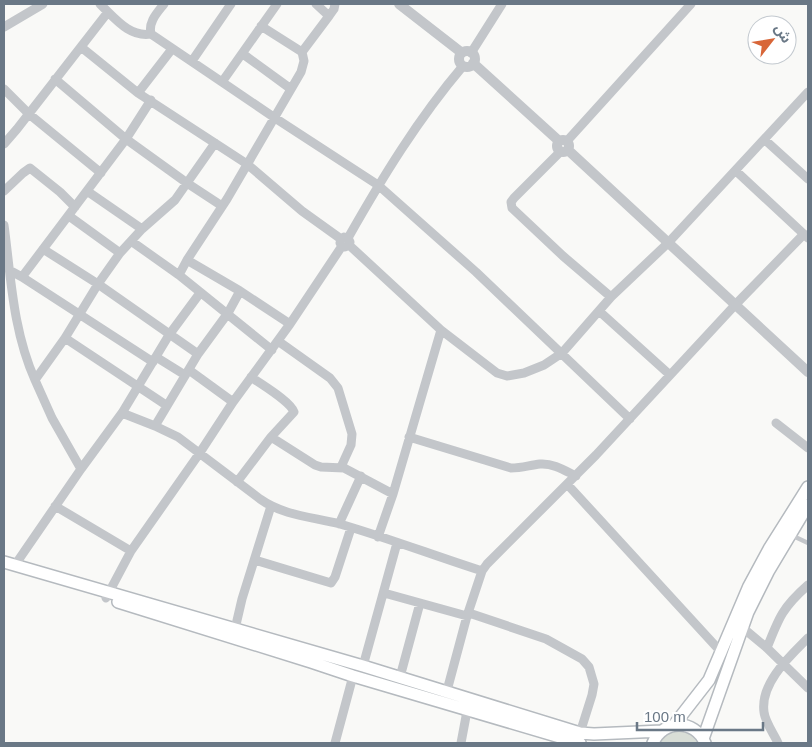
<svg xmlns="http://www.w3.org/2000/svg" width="812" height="747" viewBox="0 0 812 747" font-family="Arial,'Noto Sans Arabic',sans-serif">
<rect width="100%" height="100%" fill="#f9f9f7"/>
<path fill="#d9ded7" d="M678 730 689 733 698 743H658L667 733Z"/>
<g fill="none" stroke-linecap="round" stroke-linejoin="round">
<g stroke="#b5babf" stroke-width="14">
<path id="secondary" d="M4 562 363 666 580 733 594 734 662 731
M118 602 311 662 353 676 580 743
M674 725 709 680 749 586 769 549 808 487
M703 739 748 612 768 572 808 505
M653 743C663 719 695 719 705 743"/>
</g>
<path stroke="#c3c6ca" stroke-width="4.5" d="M791 535 808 543"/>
<path stroke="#c3c6ca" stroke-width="9" d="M164 4C157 13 148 22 151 34L222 82
M277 4 222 82 275 118 378 185 476 272 630 419
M108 12C120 24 133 37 151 34
M329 16 334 9 335 4
M261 26 302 52
M4 27 43 4
M81 47 138 93 247 164 302 211 341 239 344 237 348 238 350 242 349 245 345 247 342 246 340 243 341 239
M471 53 502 4
M243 54 291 89
M192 61 231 4
M55 79 126 139 187 183 222 206
M4 89 29 114 101 173
M138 93 172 49
M765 140 808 179
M567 141 691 4
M4 144 17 129 108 12 100 4
M561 151 514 198 511 202 512 208 563 256 611 297
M736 171 808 238
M4 191 23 173 30 168 60 192 75 207
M87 191 142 229
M69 216 120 253
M4 225C11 278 13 331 35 380
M348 238C382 178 418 119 463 66
M131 241 179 275 272 350
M349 245 441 330 393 494 378 537
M43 249 98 284 198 354
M187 260 240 291 290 324
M9 270 22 277 126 139 151 100
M179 275 187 260 227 199 301 72 304 61 302 52 329 16 316 4
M22 277 153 362
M599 311 670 375
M441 330 497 373 507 376 524 373 544 365 562 353 611 297 668 243 808 92
M65 338 166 405
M278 341 330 378 338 388 352 434 351 445 341 467
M156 357 185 375
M189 370 233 402
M122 413 155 426 178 437 260 499C284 516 313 517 340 524 388 538 435 556 482 571
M776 423 808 448
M155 426 198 354 228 313 240 291
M271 437 315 465 321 467 344 468 393 494
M409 437 511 468C522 468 530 465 540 464 553 463 564 470 576 476
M81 469 52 418 35 380 65 338 98 284 120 253 142 229 175 200 215 143
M237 482 271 437 294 412C290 401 262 385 251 377
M567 484 722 653
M55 506 131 551
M339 524 361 476
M255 560 331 583 335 577 351 528
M15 565 81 469 122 413 169 335 200 293
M384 593 467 616
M106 598 131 551 199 454 233 402 290 324 342 246
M469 613 546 639 582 659 589 667 594 684 592 695 580 733
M743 628 767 648 808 688
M235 629 242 599 271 506
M767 648C779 617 783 607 808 585
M363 666 397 543
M400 677 420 603
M445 698 467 616 482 571 487 564 596 455 736 304 804 234
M335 743 353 676
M461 743 467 711
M778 743C774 734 765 722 764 712 760 683 790 656 808 638"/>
<path stroke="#c3c6ca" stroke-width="10" d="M399 4 462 53
M459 59a8 8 0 1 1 16 0a8 8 0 1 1-16 0Z
M473 63 559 141
M557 146a6 6 0 1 1 12 0a6 6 0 1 1-12 0Z
M568 150 808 372"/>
<use href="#secondary" stroke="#fff" stroke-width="11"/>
</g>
<rect width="812" height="747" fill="none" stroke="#6a7886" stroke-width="10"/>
<g transform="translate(772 40) rotate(59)"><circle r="24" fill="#ffffff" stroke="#c3c9cf"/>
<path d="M0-4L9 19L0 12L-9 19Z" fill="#d86638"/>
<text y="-8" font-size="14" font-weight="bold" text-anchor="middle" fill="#6a7886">ش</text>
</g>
<path d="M637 722v8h126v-8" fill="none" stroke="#6a7886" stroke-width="2.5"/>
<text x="644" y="722" font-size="15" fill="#6a7886" stroke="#ffffff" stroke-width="4" paint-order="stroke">100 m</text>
</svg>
